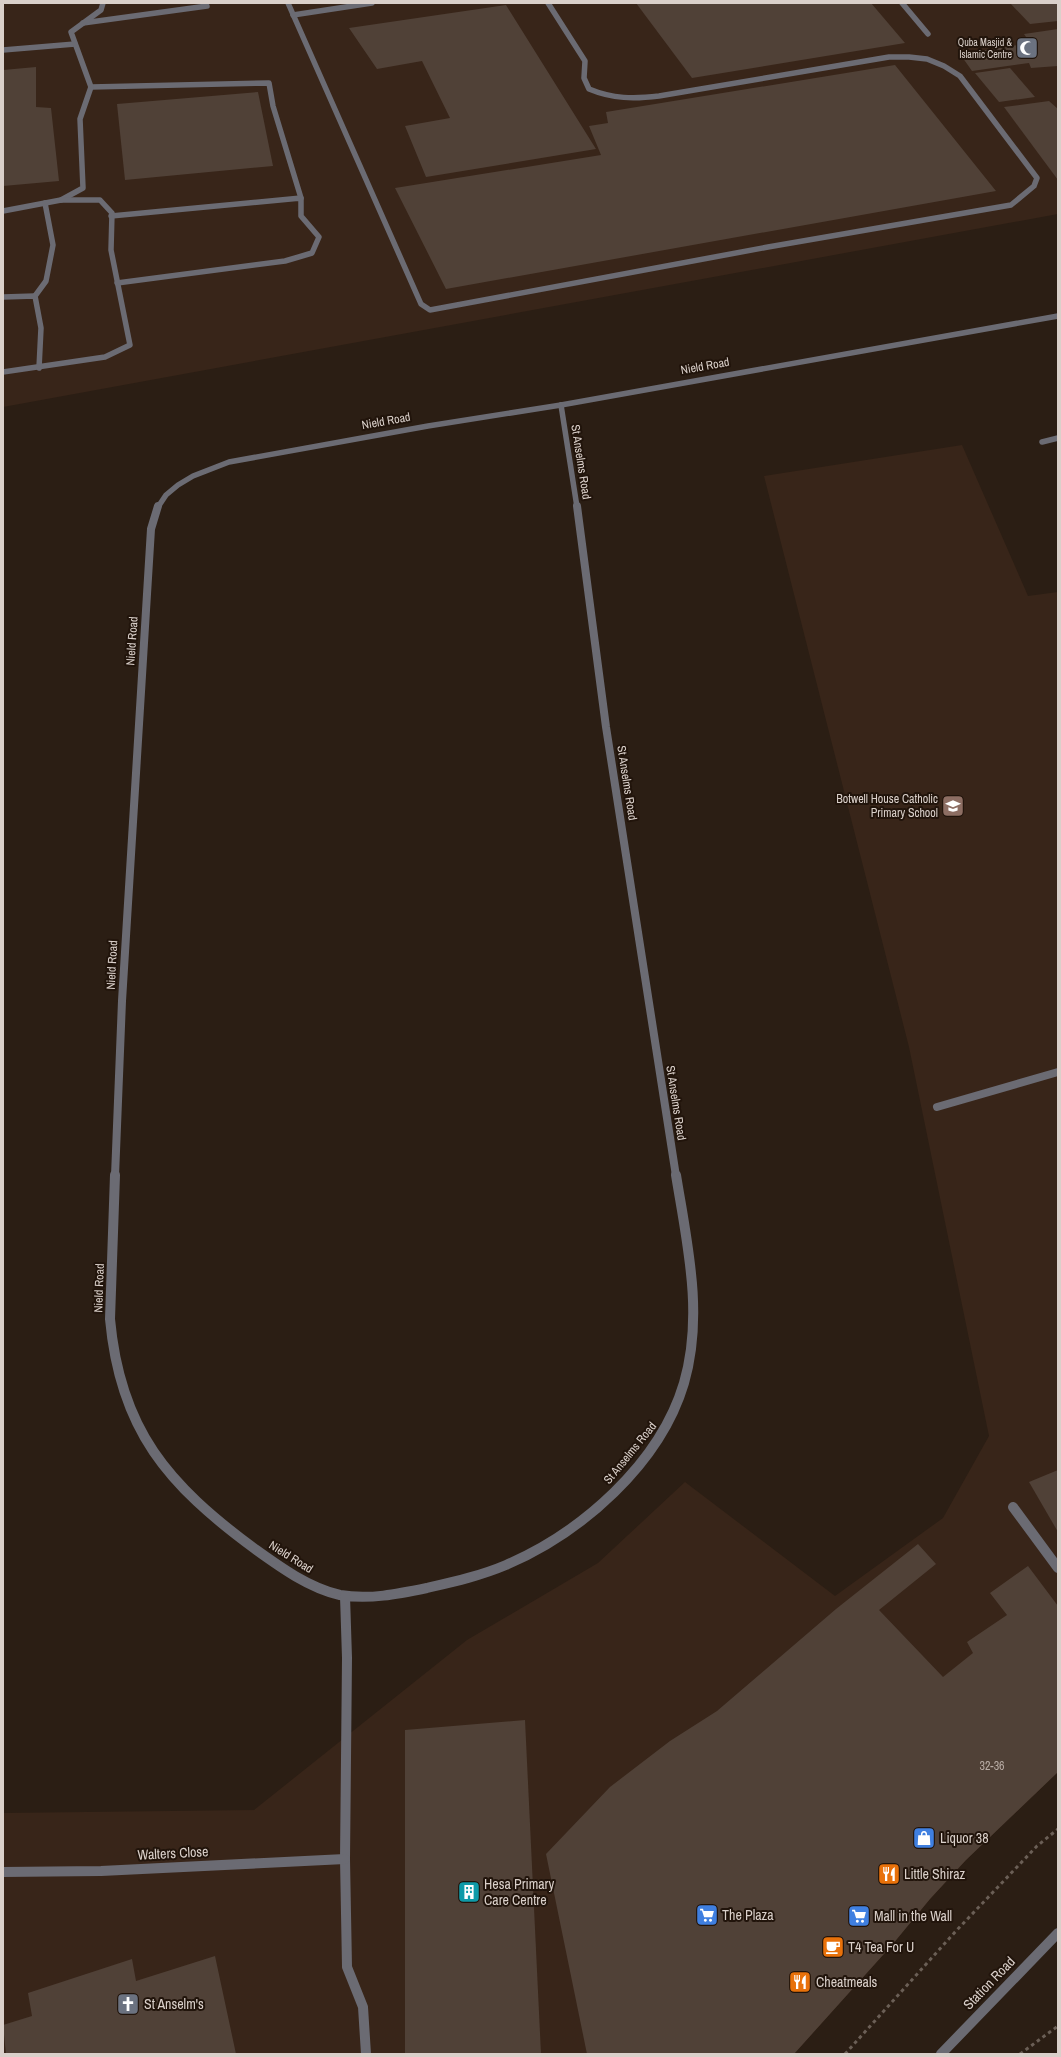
<svg xmlns="http://www.w3.org/2000/svg" width="1061" height="2057" font-family="'Archivo Narrow',sans-serif">
<rect width="100%" height="100%" fill="#2b1e14"/>
<!-- built -->
<g fill="#382519">
<path d="M3,3h1055v211l-1055,193z"/>
<path d="M962,445l66,151 30,-4v1180l-92,88 -36,39 -38,46 -98,109h-791v-241l251,-3 213,-170 131,-77 87,-81 150,114 108,-78 46,-82 -80,-389 -145,-571z"/>
</g>
<!-- building -->
<g fill="#504137">
<path d="M636,3h235l34,40 -213,35z"/>
<path d="M1010,3h48v18l-28,3z"/>
<path d="M506,5l90,144 -170,28 -21,-51 45,-8 -28,-57 -45,8 -28,-41z"/>
<path d="M1058,29v37l-27,2 -2,-5 -57,8 -12,-17 70,-11 -6,-9z"/>
<path d="M895,65l101,126 -550,98 -51,-101 206,-33 -12,-29 19,-3 -2,-11z"/>
<path d="M36,67v40l15,1 8,73 -56,5v-116z"/>
<path d="M1010,68l25,29 -36,5 -24,-29z"/>
<path d="M258,92l15,74 -148,14 -8,-76z"/>
<path d="M1049,101l9,8v71l-54,-73z"/>
<path d="M1058,1470v62l-29,-50z"/>
<path d="M918,1544l18,20 -57,46 64,67 30,-24 -6,-11 40,-27 -17,-22 38,-27 30,40v166l-92,88 -36,39 -38,46 -98,109h-207l-41,-200 64,-67 60,-46 47,-30 119,-102z"/>
<path d="M525,1720l16,334h-136v-324z"/>
<path d="M215,1956l21,98h-230l-3,-29 29,-9 -4,-23 104,-34 4,22z"/>
</g>
<g fill="none" stroke-linecap="round" stroke-linejoin="round">
<!-- path -->
<g stroke="#6b5f56" stroke-width="3" stroke-dasharray="3.5 3.5" stroke-linecap="butt">
<path d="M845,2054l111,-123 81,-85 21,-17"/>
<path d="M1020,2054l38,-28"/>
</g>
<!-- service-far1 -->
<g stroke="#6b6b73" stroke-width="5.5">
<path d="M288,3l133,301 9,6 338,-63 243,-42 23,-19 3,-8 -77,-102 -16,-10 -17,-7 -18,-2h-20l-230,39c-25,3 -46,3 -70,-7l-5,-11 1,-17 -37,-58"/>
<path d="M902,3l26,31"/>
<path d="M293,15l79,-12"/>
<path d="M83,23l124,-17"/>
<path d="M3,50l72,-6"/>
<path d="M91,87l178,-4 4,23 28,92"/>
<path d="M3,211l58,-11 22,-12 -3,-69 11,-32 -20,-55 30,-22 2,-7"/>
<path d="M111,216l190,-18v18l18,21 -7,16 -27,8 -168,22"/>
<path d="M35,296l11,-15 7,-36 -8,-42"/>
<path d="M3,297l32,-1 6,32 -2,40"/>
<path d="M3,372l102,-15 25,-12 -19,-95 1,-37 -12,-13h-39"/>
<path d="M1042,442l16,-4"/>
</g>
<!-- service -->
<path stroke="#6b6b73" stroke-width="10" d="M1013,1507l45,61"/>
<!-- minor-far2 -->
<g stroke="#6b6b73" stroke-width="5.5">
<path d="M561,405l16,102"/>
<path d="M561,405l497,-89"/>
<path d="M158,507l8,-12 12,-10 15,-9 36,-14 199,-36 133,-21"/>
</g>
<!-- minor-far1 -->
<g stroke="#6b6b73" stroke-width="8">
<path d="M577,506l29,221 70,449"/>
<path d="M937,1107l121,-35"/>
<path d="M115,1176l7,-175 29,-472 7,-23"/>
</g>
<!-- minor -->
<g stroke="#6b6b73" stroke-width="10">
<path d="M115,1175l-5,144c10,111 58,166 145,230 25,18 54,39 85,46 29,5 58,-1 87,-7 26,-6 53,-12 79,-23 75,-32 154,-101 178,-182 20,-68 3,-140 -8,-208"/>
<path d="M345,1596l2,62 -2,201 2,108 16,40 3,47"/>
<path d="M3,1872l98,-1 244,-12"/>
</g>
<!-- tertiary -->
<path stroke="#6b6b73" stroke-width="10" d="M941,2054l117,-121"/>
</g>
<!-- icons -->
<defs>
<g id="mosque-square" transform="scale(1.15)"><rect x="-9" y="-9" width="18" height="18" rx="4" fill="#6b7280" stroke="#21140b"/><path d="M3.5-4.9A6 6 0 1 0 3.5 4.9A5 5 0 1 1 3.5-4.9Z" fill="#fff"/></g>
<g id="school-square" transform="scale(1.15)"><rect x="-9" y="-9" width="18" height="18" rx="4" fill="#8d6e63" stroke="#21140b"/><path d="M0-5L7-2L0 1L-7-2ZM-4 1L0 2.5L4 1V4Q0 6-4 4Z" fill="#fff"/></g>
<g id="shop-square" transform="scale(1.15)"><rect x="-9" y="-9" width="18" height="18" rx="4" fill="#3f7fe0" stroke="#21140b"/><path d="M-5-2.5h2.3a2.7 3.5 0 0 1 5.4 0H5L5.5 6h-11ZM-1.5-2.5h3a1.5 2.3 0 0 0-3 0Z" fill="#fff"/></g>
<g id="restaurant-square" transform="scale(1.15)"><rect x="-9" y="-9" width="18" height="18" rx="4" fill="#e8710a" stroke="#21140b"/><path d="M-5-6h1v4h1v-4h1v4h1v-4h1v5L-1.5 .5V6h-2V.5L-5-1ZM5-6V6H3V1.5H1.5Q1.5-4 5-6Z" fill="#fff"/></g>
<g id="building-square" transform="scale(1.15)"><rect x="-9" y="-9" width="18" height="18" rx="4" fill="#0f9aa8" stroke="#21140b"/><path d="M-4-6H4V6H1V3H-1V6H-4ZM-2.5-4.3h1.7v1.8h-1.7ZM.8-4.3h1.7v1.8H.8ZM-2.5-1h1.7V.8h-1.7ZM.8-1h1.7V.8H.8Z" fill="#fff"/></g>
<g id="supermarket-square" transform="scale(1.15)"><rect x="-9" y="-9" width="18" height="18" rx="4" fill="#3f7fe0" stroke="#21140b"/><path d="M-6-5.5h2.5l.6 2H6L4.5 2H-2.5L-4.4-4H-6ZM-1.5 3.2a1.3 1.3 0 1 0 .1 0ZM3 3.2a1.3 1.3 0 1 0 .1 0Z" fill="#fff"/></g>
<g id="cafe-square" transform="scale(1.15)"><rect x="-9" y="-9" width="18" height="18" rx="4" fill="#e8710a" stroke="#21140b"/><path d="M-5.5-4.5H6V0H3Q3 3.5 0 3.5H-2.5Q-5.5 3.5-5.5 0ZM3-3.2v2h1.7v-2ZM-6 4.5H4V6H-6Z" fill="#fff"/></g>
<g id="church-square" transform="scale(1.15)"><rect x="-9" y="-9" width="18" height="18" rx="4" fill="#6b7280" stroke="#21140b"/><path d="M-1.2-6h2.4v3.5h3.3v2.4h-3.3V6h-2.4V-.1h-3.3v-2.4h3.3Z" fill="#fff"/></g>
</defs>
<g fill-rule="evenodd">
<use href="#mosque-square" x="1027" y="48"/>
<use href="#school-square" x="953" y="806"/>
<use href="#shop-square" x="924" y="1838"/>
<use href="#restaurant-square" x="889" y="1874"/>
<use href="#building-square" x="469" y="1892"/>
<use href="#supermarket-square" x="707" y="1915"/>
<use href="#supermarket-square" x="859" y="1916"/>
<use href="#cafe-square" x="833" y="1947"/>
<use href="#restaurant-square" x="800" y="1982"/>
<use href="#church-square" x="128" y="2004"/>
</g>
<g text-anchor="middle" stroke-width="4" stroke-linejoin="round" paint-order="stroke">
<!-- far-poi labels -->
<g font-size="10" fill="#dad0ca" stroke="#21140b" text-anchor="end">
<text x="1012" y="46">Quba Masjid &amp;<tspan x="1012" dy="12">Islamic Centre</tspan></text>
</g>
<!-- street labels -->
<g font-size="12" fill="#dad0ca" stroke="#21140b">
<text transform="translate(705 366) rotate(-10)" y="4">Nield Road</text>
<text transform="translate(386 421) rotate(-10)" y="4">Nield Road</text>
<text transform="translate(581 462) rotate(81)" y="4">St Anselms Road</text>
<text transform="translate(132 641) rotate(-86)" y="4">Nield Road</text>
<text transform="translate(627 783) rotate(81)" y="4">St Anselms Road</text>
<text transform="translate(112 965) rotate(-87)" y="4">Nield Road</text>
<text transform="translate(676 1103) rotate(81)" y="4">St Anselms Road</text>
<text transform="translate(99 1288) rotate(-88)" y="4">Nield Road</text>
<text transform="translate(630 1453) rotate(-51)" y="4">St Anselms Road</text>
<text transform="translate(291 1557) rotate(32)" y="4">Nield Road</text>
</g>
<!-- poi labels -->
<g font-size="12" fill="#dad0ca" stroke="#21140b" text-anchor="end">
<text x="938" y="803">Botwell House Catholic<tspan x="938" dy="14">Primary School</tspan></text>
</g>
<!-- near-number labels -->
<g font-size="12" fill="#b8aca5">
<text x="992" y="1770">32-36</text>
</g>
<!-- near-poi labels -->
<g font-size="14" fill="#dad0ca" stroke="#21140b" text-anchor="start">
<text x="940" y="1843">Liquor 38</text>
<text x="904" y="1879">Little Shiraz</text>
<text x="484" y="1889">Hesa Primary<tspan x="484" dy="16">Care Centre</tspan></text>
<text x="722" y="1920">The Plaza</text>
<text x="874" y="1921">Mall in the Wall</text>
<text x="848" y="1952">T4 Tea For U</text>
<text x="816" y="1987">Cheatmeals</text>
<text x="144" y="2009">St Anselm's</text>
</g>
<!-- near-street labels -->
<g font-size="14" fill="#dad0ca" stroke="#21140b">
<text transform="translate(173 1853) rotate(-3)" y="5">Walters Close</text>
<text transform="translate(989 1983) rotate(-46)" y="5">Station Road</text>
</g>
</g>
<!-- border -->
<rect width="1061" height="2057" fill="none" stroke="#dad0ca" stroke-width="8"/>
</svg>
